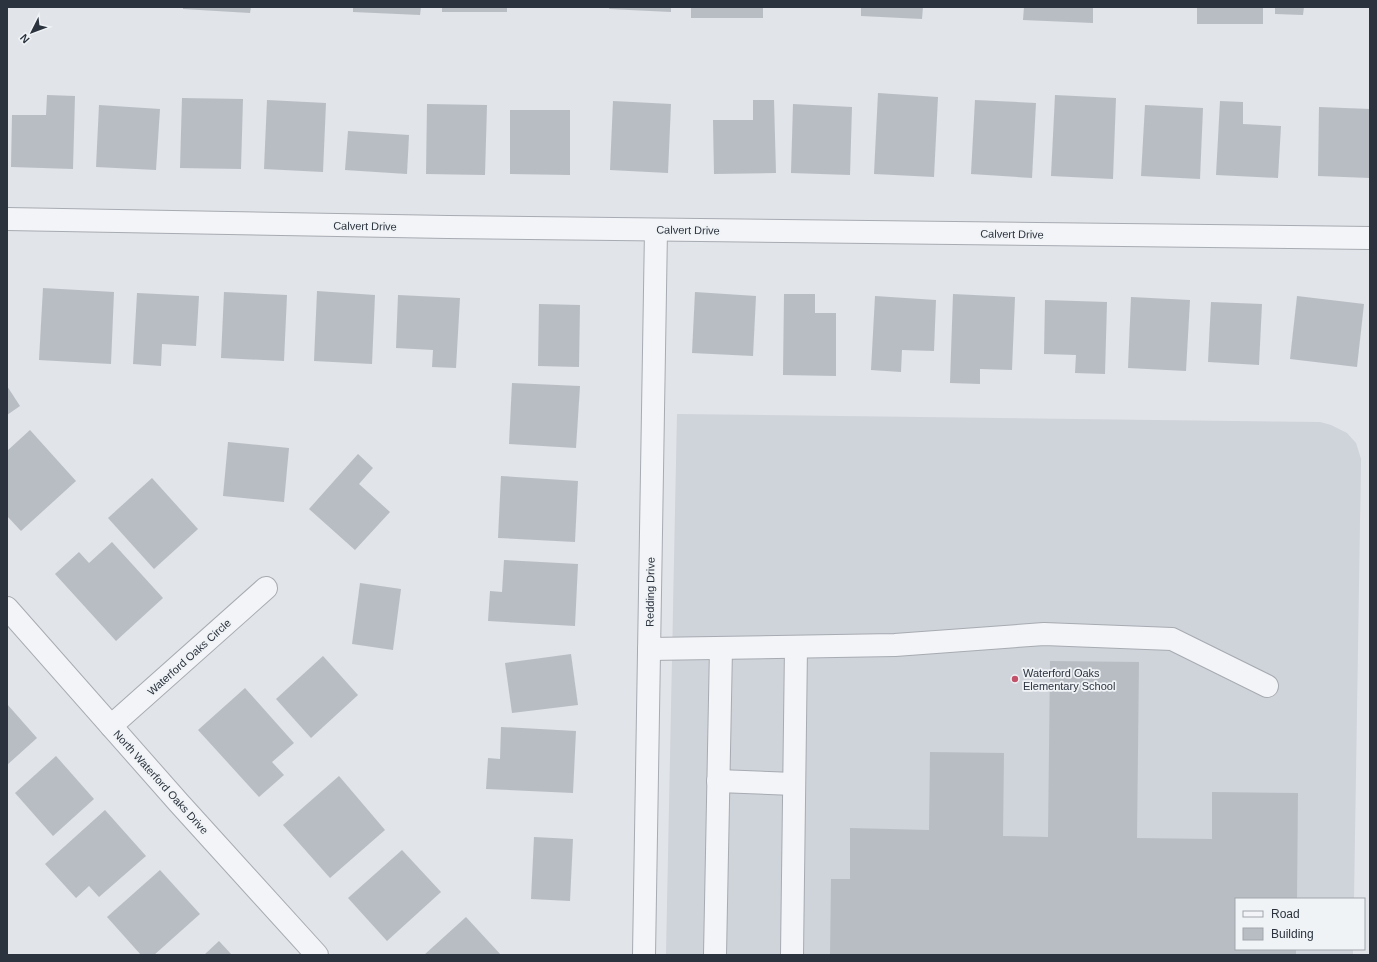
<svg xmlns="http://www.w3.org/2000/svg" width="1377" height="962" font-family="Helvetica,sans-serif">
<rect width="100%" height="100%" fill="#e1e4e8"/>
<!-- built -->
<path fill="#cfd3da" d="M677,414l643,8 11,3 16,8 9,10 5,16 -7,440h-118v50h117v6h-687z"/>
<!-- building -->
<g fill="#b8bdc4">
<path d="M183,7h68l-1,6 -67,-4z"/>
<path d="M353,7h68l-1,8 -67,-3z"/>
<rect x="442" y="7" width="65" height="5"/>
<path d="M610,7h61v5l-62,-3z"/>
<rect x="691" y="7" width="72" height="11"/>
<path d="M861,7h62l-1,12 -61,-3z"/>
<path d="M1024,7h69v16l-70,-3z"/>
<rect x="1197" y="7" width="66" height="17"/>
<path d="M1275,7h29l-1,8 -28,-1z"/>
<path d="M878,93l60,4 -4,80 -60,-3z"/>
<path d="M47,95l28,1 -2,73 -62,-2 1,-52h34z"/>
<path d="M1055,95l61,3 -3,81 -62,-3z"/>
<path d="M182,98l61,1 -2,70 -61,-1z"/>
<path d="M267,100l59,3 -3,69 -59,-3z"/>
<path d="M753,100h21l2,73 -62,1 -1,-54h40z"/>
<path d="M975,100l61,3 -4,75 -61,-4z"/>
<path d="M613,101l58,3 -3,69 -58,-3z"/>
<path d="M1220,101l23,1v22l38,2 -3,52 -62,-3z"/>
<path d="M427,104l60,1 -2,70 -59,-1z"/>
<path d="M793,104l59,3 -2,68 -59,-2z"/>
<path d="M99,105l61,4 -4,61 -60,-3z"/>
<path d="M1145,105l58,3 -3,71 -59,-3z"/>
<path d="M1319,107l51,2v69l-52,-2z"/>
<path d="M510,110h60v65l-60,-1z"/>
<path d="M348,131l61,4 -2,39 -62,-4z"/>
<path d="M43,288l71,4 -3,72 -72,-4z"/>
<path d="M317,291l58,4 -3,69 -58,-3z"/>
<path d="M224,292l63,3 -3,66 -63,-3z"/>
<path d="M695,292l61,4 -3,60 -61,-3z"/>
<path d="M137,293l62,3 -3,50 -34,-2 -1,22 -28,-2z"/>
<path d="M784,294h31v19h21v63l-53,-1z"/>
<path d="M953,294l62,3 -3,73 -32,-1v15l-30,-1z"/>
<path d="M398,295l62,3 -4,70 -24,-1 1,-17 -37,-2z"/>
<path d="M875,296l61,4 -2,51 -32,-1 -1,22 -30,-2z"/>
<path d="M1297,296l67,8 -7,63 -67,-8z"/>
<path d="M1131,297l59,3 -4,71 -58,-3z"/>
<path d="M1045,300l62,2 -2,72 -30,-1 1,-18 -32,-1z"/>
<path d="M1211,302l51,2 -3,61 -51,-3z"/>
<path d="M539,304l41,1 -1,62 -41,-1z"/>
<path d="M512,383l68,3 -4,62 -67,-4z"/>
<path d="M7,386l13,20 -13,9z"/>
<path d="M30,430l46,51 -55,50 -14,-15v-65z"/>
<path d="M228,442l61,6 -5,54 -61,-6z"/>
<path d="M358,454l15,14 -14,16 31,28 -35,38 -46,-41z"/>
<path d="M501,476l77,5 -3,61 -77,-4z"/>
<path d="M152,478l46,51 -44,40 -46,-51z"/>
<path d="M112,542l51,56 -47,43 -61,-67 24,-22 10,11z"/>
<path d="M504,560l74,4 -3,62 -87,-5 2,-30 12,1z"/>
<path d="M360,583l41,6 -8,61 -41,-6z"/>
<path d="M571,654l7,51 -66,8 -7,-50z"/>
<path d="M323,656l35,39 -47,43 -35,-39z"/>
<path d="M1050,661l89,1 -2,176 75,1v-47l86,1 -1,106h-61v50h60v6h-466l1,-76h19v-51l79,2 1,-78 74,1 -1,83 45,1z"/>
<path d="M245,688l49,55 -22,19 12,13 -25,22 -61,-67z"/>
<path d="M7,704l30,34 -30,27z"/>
<path d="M501,727l75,4 -3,62 -87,-4 2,-31 12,1z"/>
<path d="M56,756l38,43 -41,37 -38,-43z"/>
<path d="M339,776l46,54 -55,48 -47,-53z"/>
<path d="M105,810l41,46 -47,41 -10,-11 -13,12 -31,-34z"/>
<path d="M534,837l39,2 -3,62 -39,-2z"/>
<path d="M402,850l39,42 -54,49 -39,-43z"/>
<path d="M160,870l40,44 -46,41h-13l-34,-38z"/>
<path d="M466,917l35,38h-77z"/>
<path d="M219,941l13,14h-28z"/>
</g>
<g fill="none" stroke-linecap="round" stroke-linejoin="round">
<!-- minor casing -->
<g stroke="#a7abb2" stroke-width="24">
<g id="minor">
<path d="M7,219l441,8 922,11"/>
<path d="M7,608l172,195 138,152"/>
<path d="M649,649l246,-4 149,-11 128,5 95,47"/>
<path d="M111,726l155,-138"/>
<path d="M718,781l76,3"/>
<path d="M644,955l12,-725"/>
<path d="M715,955l6,-307"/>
<path d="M792,955l4,-308"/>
</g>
</g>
<!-- minor -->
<use href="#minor" stroke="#f3f4f7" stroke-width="22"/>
</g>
<!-- markers -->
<circle fill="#c15269" stroke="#f0f3f6" stroke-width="1.5" cx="1015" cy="679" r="4"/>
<g text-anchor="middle" stroke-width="3.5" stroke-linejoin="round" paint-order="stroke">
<!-- street labels -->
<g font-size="11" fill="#2b333e" stroke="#f0f3f6">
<text transform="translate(365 226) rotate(1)" y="4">Calvert Drive</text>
<text transform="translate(688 230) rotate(1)" y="4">Calvert Drive</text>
<text transform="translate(1012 234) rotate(1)" y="4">Calvert Drive</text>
<text transform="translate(650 592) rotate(-89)" y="4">Redding Drive</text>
<text transform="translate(189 657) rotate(-42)" y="4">Waterford Oaks Circle</text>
<text transform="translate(161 782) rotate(48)" y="4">North Waterford Oaks Drive</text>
</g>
<!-- poi labels -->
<g font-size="11" fill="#2b333e" stroke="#f0f3f6" text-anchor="start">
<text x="1023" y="677">Waterford Oaks<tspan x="1023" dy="13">Elementary School</tspan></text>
</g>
</g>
<!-- border -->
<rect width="1377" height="962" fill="none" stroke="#2b333e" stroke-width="16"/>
<!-- legend -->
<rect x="1235" y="898" width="130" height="52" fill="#f0f3f6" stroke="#a1a6ac"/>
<rect x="1243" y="911" width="20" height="6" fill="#f3f4f7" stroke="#a1a6ac"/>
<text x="1271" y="918" font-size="12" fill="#2b333e">Road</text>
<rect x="1243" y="928" width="20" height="12" fill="#b8bdc4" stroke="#a1a6ac"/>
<text x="1271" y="938" font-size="12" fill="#2b333e">Building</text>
<!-- north arrow -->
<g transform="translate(32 32) rotate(228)" stroke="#f0f3f6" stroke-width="3" paint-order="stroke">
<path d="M0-3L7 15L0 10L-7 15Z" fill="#2b333e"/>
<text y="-6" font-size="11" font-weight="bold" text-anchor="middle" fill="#2b333e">N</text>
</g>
</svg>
